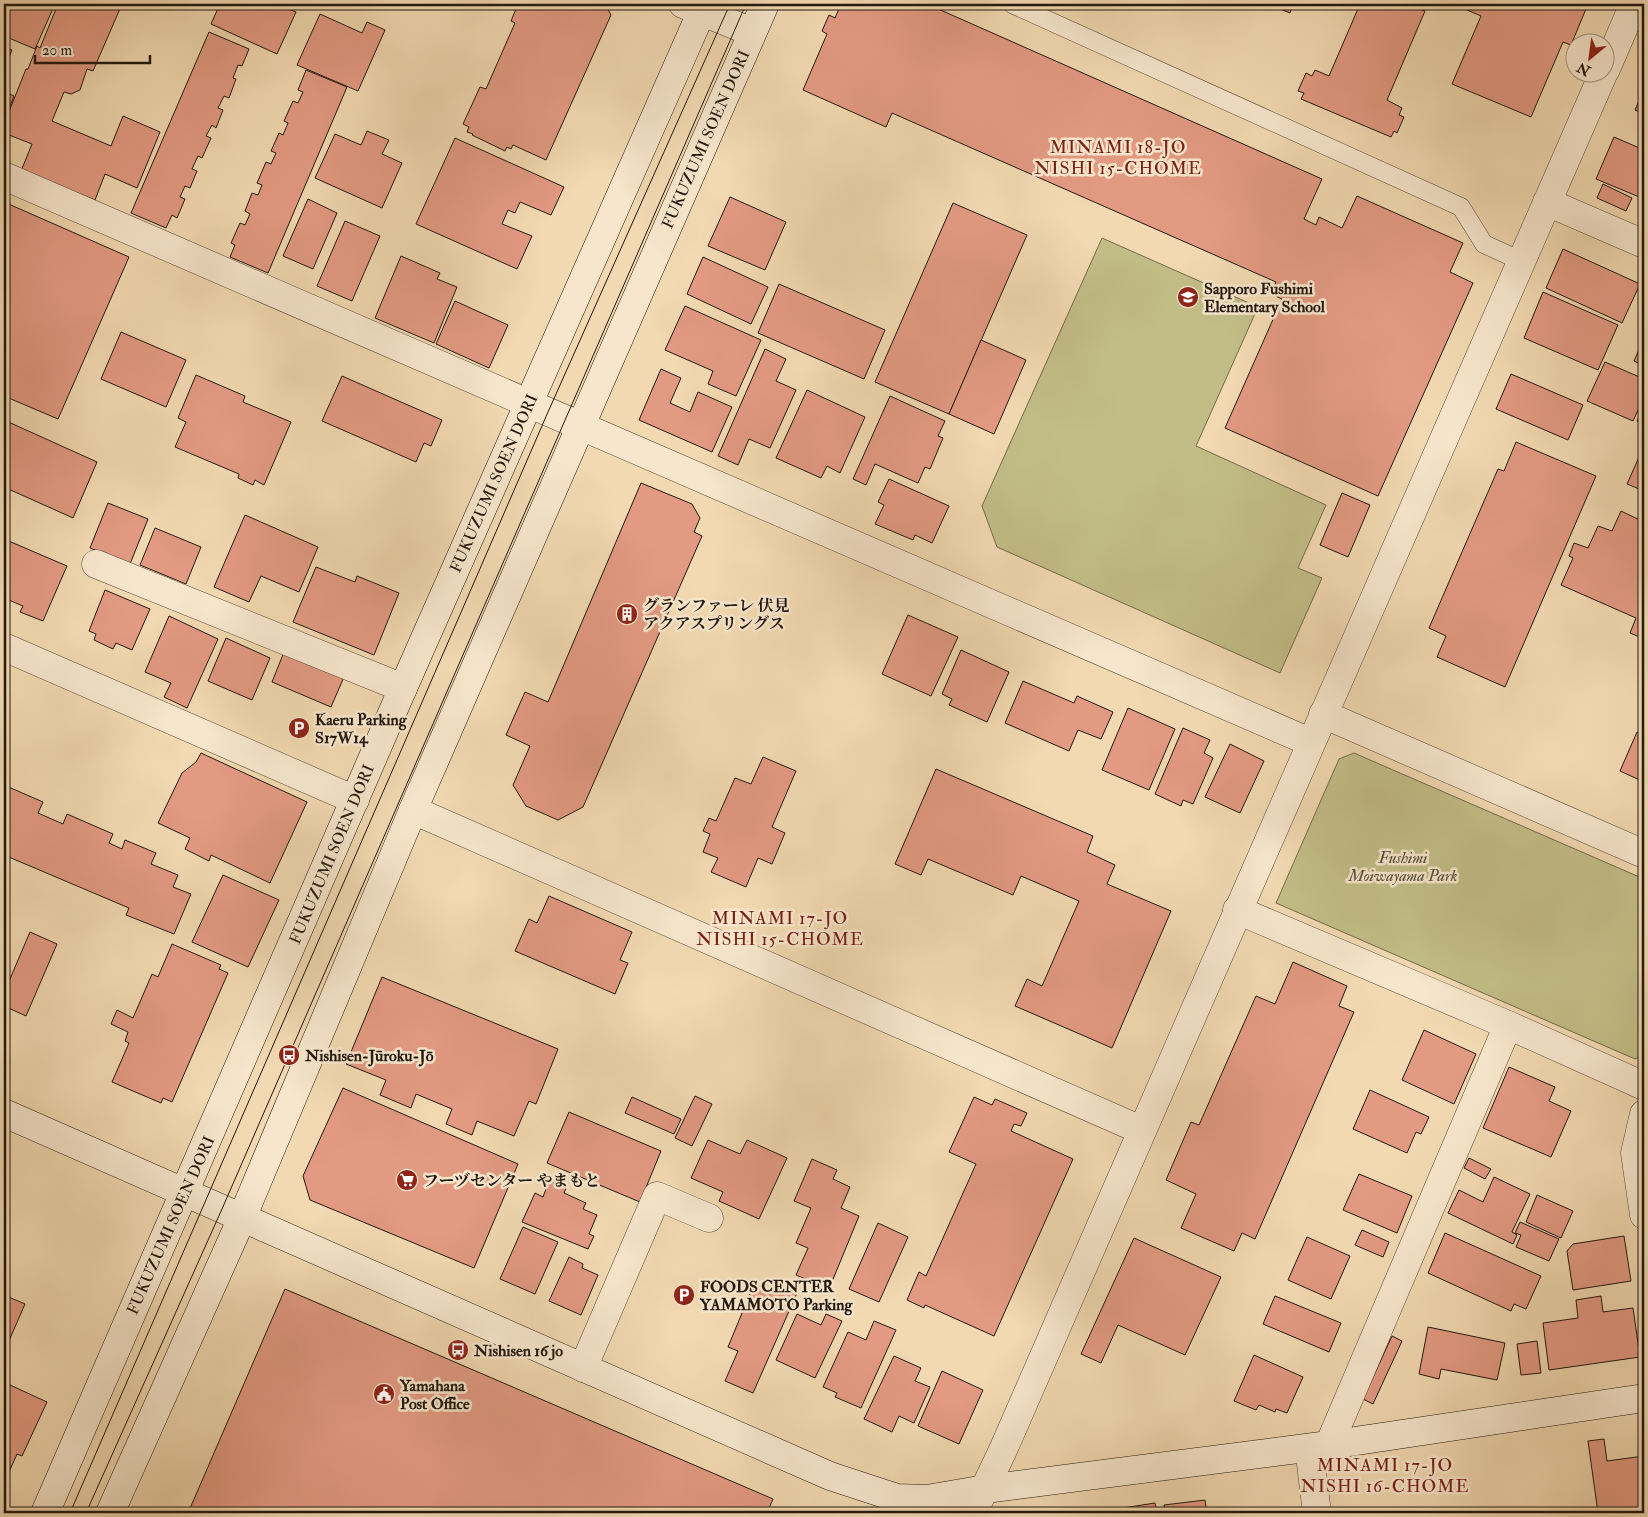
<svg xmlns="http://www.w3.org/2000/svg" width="1648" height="1517" font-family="'IM FELL Double Pica','Noto Serif JP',serif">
<rect width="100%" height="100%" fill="#f2d9b1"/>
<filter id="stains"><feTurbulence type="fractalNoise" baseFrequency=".004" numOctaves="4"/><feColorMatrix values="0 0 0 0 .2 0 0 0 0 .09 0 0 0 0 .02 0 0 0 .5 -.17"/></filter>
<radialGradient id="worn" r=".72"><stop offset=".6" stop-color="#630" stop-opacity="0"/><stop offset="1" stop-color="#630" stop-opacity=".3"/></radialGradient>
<!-- green -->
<g fill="#c2bd87" stroke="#726a4b">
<path d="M1102,238l156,69 -62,139 130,59 -28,63 24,10 -42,95 -283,-126 -15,-41z"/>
<path d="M1354,753l290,126v176l-9,4 -359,-156 63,-144z"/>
</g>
<!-- building -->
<g fill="#e29a82" stroke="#22180f">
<path d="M4,4h51l-20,45 -31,-13z"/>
<path d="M58,4h64l-29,67 -6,-2 -7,21 -9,4 -7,-2 -12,29 59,25 12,-30 37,16 -23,56 -32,-14 -10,26 -74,-29 11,-27 -28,-11v-9l22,-55h2l9,-23 3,2z"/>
<path d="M158,4h16l-3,6z"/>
<path d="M220,4h57l19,8 -19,42 -66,-30z"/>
<path d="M518,4h87l6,11 -65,145 -33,-15 -2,4 -4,-2 -2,4 -33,-16 1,-1 -6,-2 2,-5 -6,-3 17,-37 6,2 29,-66 -4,-2z"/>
<path d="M841,4h86l395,175 -18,40 12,6 3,-8 23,11 15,-32 106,47 -13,29 23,11 -95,213 -153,-68 57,-129 -11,-5 5,-12 -384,-169 -6,14 -83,-37 24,-56 -5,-3 7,-16 6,3z"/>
<path d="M1268,4h25l-3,9z"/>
<path d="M1360,4h57l-2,3 10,4 -38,89 15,8 -3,7 5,2 -7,16 -3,-2 -3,6 -90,-38 3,-6 -6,-2 8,-18 6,3 3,-6 14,6z"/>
<path d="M1453,4h135l-17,41 -8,-3 -32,75 -79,-33 29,-68z"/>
<path d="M320,14l42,19 5,-11 18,8 -27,61 -61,-26z"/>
<path d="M209,32l40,17 -7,17 -4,-1 -5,13 3,1 -7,19 -5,-2 -6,12 5,2 -7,18 -4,-3 -6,11 5,2 -9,20 -4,-2 -6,13 5,2 -7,17 -5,-2 -5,11 5,2 -8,19 -5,-3 -6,13 -35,-15z"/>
<path d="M4,46l8,4 -4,10 -4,-1z"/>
<path d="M306,70l41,17 -79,186 -38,-16 5,-12 -4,-2 9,-20 5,2 5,-11 -5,-3 7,-18 6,2 4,-10 -5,-2 9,-21 5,2 5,-11 -5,-2 8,-18 4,2 5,-12 -4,-2 9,-20 5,2 5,-11 -5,-2z"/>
<path d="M1644,79v35l-9,-4 7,-16 -4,-1z"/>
<path d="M4,91l10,5 -10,25z"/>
<path d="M367,131l22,9 -7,14 20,9 -20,45 -67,-30 20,-44 26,11z"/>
<path d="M1614,137l30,13v49l-48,-20z"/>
<path d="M455,138l109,49 -13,28 -31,-13 -5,11 -7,-3 -6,14 30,12 -15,33 -101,-45z"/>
<path d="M1603,184l29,14 -6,13 -29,-13z"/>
<path d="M730,197l56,25 -21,48 -57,-24z"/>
<path d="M308,199l29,14 -24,56 -30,-13z"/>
<path d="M4,202l125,55 -71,162 -54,-23z"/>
<path d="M953,203l74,32 -78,179 -74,-32z"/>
<path d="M345,221l35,15 -28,65 -35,-15z"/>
<path d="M1563,249l77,35 -18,39 -76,-35z"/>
<path d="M401,256l39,17 -3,6 20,8 -23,56 -59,-25z"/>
<path d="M703,257l65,30 -17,37 -64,-30z"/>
<path d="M779,284l106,46 -21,49 -106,-46z"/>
<path d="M1543,292l75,33 -20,45 -74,-32z"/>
<path d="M455,301l53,24 -19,43 -53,-24z"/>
<path d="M685,306l76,34 -25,56 -28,-12 5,-13 -48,-21z"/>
<path d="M121,332l65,28 -20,47 -65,-28z"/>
<path d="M1644,338v28l-10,-5z"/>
<path d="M981,340l45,20 -32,74 -45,-20z"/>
<path d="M765,349l21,10 -10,22 20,9 -26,58 -21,-9 -11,26 -20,-9z"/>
<path d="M1605,362l39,17v18l-11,24 -46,-20z"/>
<path d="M661,369l20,9 -11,25 20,9 8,-20 34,15 -20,45 -73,-32z"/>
<path d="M1511,374l72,31 -15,35 -72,-31z"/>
<path d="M196,375l49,21 -2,6 48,20 -27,63 -9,-5 -2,5 -15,-7 1,-4 -64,-27 11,-25 -8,-4z"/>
<path d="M342,376l100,44 -11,26 -7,-3 -8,19 -94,-41z"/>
<path d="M807,390l58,27 -25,56 -13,-7 -6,12 -45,-20z"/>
<path d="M890,396l55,25 -7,15 5,2 -13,31 -5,-2 -7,16 -43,-19 -9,21 -13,-6z"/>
<path d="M1644,406v19l-7,-4z"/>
<path d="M4,420l93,42 -24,56 -69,-31z"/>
<path d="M1516,442l80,34 -91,211 -68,-30 9,-21 -17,-8 69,-159 6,2z"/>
<path d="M1643,448h1v43l-17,-7z"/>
<path d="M889,479l60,27 -17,37 -17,-8 -2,5 -38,-16 9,-19 -6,-3z"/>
<path d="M641,483l51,21 8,14 -6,14 8,4 -119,271 -25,13 -32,-14 -13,-21 17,-39 -24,-11 19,-43 23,10z"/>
<path d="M1342,493l28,12 -22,52 -28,-12z"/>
<path d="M108,503l40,16 -18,45 -40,-16z"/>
<path d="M1621,511l23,11v117l-14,-6 6,-15 -75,-33 12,-27 -4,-2 5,-13 14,5 10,-22 14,5z"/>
<path d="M245,515l73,32 -19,45 -38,-16 -12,26 -35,-15z"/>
<path d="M155,528l46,19 -15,37 -46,-19z"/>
<path d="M4,539l63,27 -24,55 -23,-9 3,-6 -19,-8z"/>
<path d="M316,567l39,15 2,-6 42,17 -25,62 -81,-33z"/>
<path d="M105,590l45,19 -18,41 -16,-7 -3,6 -19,-9 2,-6 -7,-3z"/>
<path d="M908,615l50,22 -27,59 -49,-22z"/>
<path d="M169,616l49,23 -31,69 -23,-11 7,-14 -26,-11z"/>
<path d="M226,638l44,20 -18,42 -44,-19z"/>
<path d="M961,650l48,22 -22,50 -38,-17 3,-6 -10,-5z"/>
<path d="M284,652l60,25 -13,30 -59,-25z"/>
<path d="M1023,681l51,22 3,-7 36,16 -12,27 -23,-9 -9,21 -64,-28z"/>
<path d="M1128,708l47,21 -26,61 -47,-20z"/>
<path d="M1183,728l27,12 -6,13 9,5 -20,46 -10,-4 -2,6 -26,-12z"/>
<path d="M1637,732l7,3v47l-24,-11z"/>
<path d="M1230,744l34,17 -24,52 -35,-16z"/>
<path d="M201,753l106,49 -37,81 -59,-28 -2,6 -24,-12 5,-11 -32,-15 24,-50 14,-11z"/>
<path d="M763,757l33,14 -24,56 13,6 -13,31 -14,-6 -12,29 -35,-15 7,-14 -15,-6 7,-18 -7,-3 6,-13 7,3 19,-43 16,6z"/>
<path d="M936,769l157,67 -6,16 28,13 -8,19 64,27 -59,137 -97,-42 12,-27 15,7 37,-85 -58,-25 -8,19 -85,-36 -7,16 -26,-11z"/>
<path d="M4,785l39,17 -5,11 25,11 4,-10 46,20 -4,9 13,6 3,-9 31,13 -5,11 27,11 -5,12 18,7 -17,40 -48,-19 3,-7 -125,-53z"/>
<path d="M223,875l56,25 -31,67 -56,-25z"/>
<path d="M549,896l83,36 -12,28 8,3 -13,31 -100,-43 14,-32 8,4z"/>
<path d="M30,932l27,12 -31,72 -22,-10v-13z"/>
<path d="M172,944l49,21 -2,4 9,4 -56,129 -9,-4 -2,5 -49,-21 17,-39 -4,-2 3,-9 -17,-8 6,-14 16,8 19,-44 6,3z"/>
<path d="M1293,962l54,24 -8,20 15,6 -99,227 -13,-6 -8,18 -53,-23 15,-34 -30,-14 25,-58 8,3 57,-129 19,8z"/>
<path d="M382,977l176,72 -22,55 -7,-3 -15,35 -37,-15 -5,14 -26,-11 6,-15 -36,-15 -5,14 -31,-13 6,-15 -40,-16z"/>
<path d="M1424,1030l52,24 -22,50 -52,-24z"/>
<path d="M1509,1067l46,20 -6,14 22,10 -20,46 -68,-29z"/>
<path d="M343,1088l175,76 -44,104 -164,-68 -7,-24z"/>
<path d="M1370,1090l59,27 -8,17 -5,-2 -9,21 -54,-24z"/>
<path d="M695,1096l17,8 -20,42 -17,-8z"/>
<path d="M632,1097l49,22 -7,15 -49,-21z"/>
<path d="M974,1097l18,8 3,-6 32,14 -6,13 -7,-2 -3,7 62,28 -79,177 -69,-31 -1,3 -17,-8 12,-28 7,4 50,-112 -27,-12z"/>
<path d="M569,1112l92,39 -21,51 -93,-39z"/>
<path d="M708,1140l32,14 7,-14 40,18 -28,61 -40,-18 4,-9 -32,-14z"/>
<path d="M1469,1158l22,11 -6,10 -21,-11z"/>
<path d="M812,1159l25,11 -4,9 17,8 -9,21 18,8 -30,73 -33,-14 12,-27 -12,-5 15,-35 -17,-7z"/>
<path d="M1359,1174l53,22 -15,37 -54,-23z"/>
<path d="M1494,1177l36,17 -18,38 5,3 -4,9 -65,-31 11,-23 24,12z"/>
<path d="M549,1181l17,7 -2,5 22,10 -3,6 14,6 -8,19 5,2 -6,13 -66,-27 13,-29 8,4z"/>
<path d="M1537,1195l36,16 -12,27 -35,-16z"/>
<path d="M1520,1222l39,17 -10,22 -33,-14 5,-12 -6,-2z"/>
<path d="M878,1223l30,14 -29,65 -30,-13z"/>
<path d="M523,1227l35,15 -23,52 -35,-15z"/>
<path d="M1362,1230l27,12 -6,15 -28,-12z"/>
<path d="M1445,1233l96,43 -15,33 -12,-5 -3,7 -83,-38z"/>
<path d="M1624,1236l7,45 -58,9 -6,-39 6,-7z"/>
<path d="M1307,1237l43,19 -19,43 -43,-19z"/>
<path d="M1134,1238l87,39 -36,78 -67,-30 -17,38 -20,-9z"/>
<path d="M569,1257l14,7 -1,4 16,7 -17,40 -32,-14z"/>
<path d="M754,1284l19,8 3,-8 21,9 -44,100 -28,-12 13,-30 -10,-4z"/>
<path d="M285,1289l488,210 -6,14h-579z"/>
<path d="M4,1295l21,9 -20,46h-1z"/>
<path d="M1275,1296l66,27 -12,29 -66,-28z"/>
<path d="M1601,1296l2,16 30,-4 7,49 -91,13 -6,-47 35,-5 -2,-18z"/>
<path d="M797,1314l24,11 5,-11 16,7 -27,57 -39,-18z"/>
<path d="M874,1321l22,9 -35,78 -26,-11 2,-4 -14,-6 25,-55 18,8z"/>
<path d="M1428,1327l77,16 -8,37 -56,-11 -2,10 -20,-5z"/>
<path d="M1392,1336l10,5 -29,63 -10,-5z"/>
<path d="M1537,1341l4,32 -20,2 -4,-31z"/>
<path d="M1254,1355l49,22 -16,36 -11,-4 -1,3 -16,-7 -3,5 -22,-9z"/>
<path d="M894,1356l27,12 -6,13 15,6 -16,36 -15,-7 -7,16 -28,-13z"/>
<path d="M942,1371l41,19 -24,54 -41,-18z"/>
<path d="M10,1385l37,17 -25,54 -5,-2 -8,18 -5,-2v-72z"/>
<path d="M1604,1439l3,22 37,-5v57h-46l-10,-72z"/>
<path d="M1205,1500l2,13h-42l-1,-8z"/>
<path d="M1155,1503l2,10h-33l-1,-5z"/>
<path d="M1294,1509v4h-29z"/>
</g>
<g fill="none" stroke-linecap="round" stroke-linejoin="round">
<!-- lane casing -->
<g stroke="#564838" stroke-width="19">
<path id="lane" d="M1012,4l449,203 23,37 37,17"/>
</g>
<!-- street casing -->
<g stroke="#564838" stroke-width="29">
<g id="street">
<path d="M683,4l69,28"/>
<path d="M1606,69l28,-65"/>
<path d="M4,176l1306,566"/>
<path d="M1547,202l97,42"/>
<path d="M96,564l307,124"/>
<path d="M4,647l351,153"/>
<path d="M1323,714l321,140"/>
<path d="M413,810l728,320"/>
<path d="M1237,910l271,115 136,61"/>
<path d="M1644,1114l-9,39 9,62"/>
<path d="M583,1368l74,-172 52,22"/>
<path d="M1329,1445l179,-420"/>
<path d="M1309,1448l8,65"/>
<path d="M973,1513l30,-63 601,-1378"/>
</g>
</g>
<!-- secondary casing -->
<g stroke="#22180f" stroke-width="29">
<g id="secondary">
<path d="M4,1113l826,363 67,22 30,1 58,-10 344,-44 315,-47"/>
<path d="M45,1513l358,-825 302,-684"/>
<path d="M110,1513l132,-295 171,-408 352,-806"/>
</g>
</g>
<!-- lane -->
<use href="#lane" stroke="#f7e6cc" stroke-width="18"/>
<!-- street -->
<use href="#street" stroke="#f7e6cc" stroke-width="28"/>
<!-- secondary -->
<use href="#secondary" stroke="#f7e6cc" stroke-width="28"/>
<!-- tram -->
<g stroke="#22180f" stroke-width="1">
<path d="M70,1513l478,-1101 182,-408"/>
<path d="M86,1513l136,-304 524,-1205"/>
</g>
</g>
<!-- icons -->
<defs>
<g id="school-disc" transform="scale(1.125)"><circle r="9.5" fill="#8f2418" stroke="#f7e6cc"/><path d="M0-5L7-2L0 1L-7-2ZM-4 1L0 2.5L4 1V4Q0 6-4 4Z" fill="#fff"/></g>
<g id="building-disc" transform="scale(1.125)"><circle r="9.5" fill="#8f2418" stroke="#f7e6cc"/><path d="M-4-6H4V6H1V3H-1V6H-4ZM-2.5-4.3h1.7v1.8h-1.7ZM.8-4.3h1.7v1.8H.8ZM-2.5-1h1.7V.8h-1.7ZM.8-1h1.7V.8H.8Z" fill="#fff"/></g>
<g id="parking-disc" transform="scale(1.125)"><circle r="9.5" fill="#8f2418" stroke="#f7e6cc"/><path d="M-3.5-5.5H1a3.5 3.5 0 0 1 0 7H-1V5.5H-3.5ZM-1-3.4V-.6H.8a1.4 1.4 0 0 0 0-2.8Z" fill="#fff"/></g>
<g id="bus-disc" transform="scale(1.125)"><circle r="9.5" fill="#8f2418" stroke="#f7e6cc"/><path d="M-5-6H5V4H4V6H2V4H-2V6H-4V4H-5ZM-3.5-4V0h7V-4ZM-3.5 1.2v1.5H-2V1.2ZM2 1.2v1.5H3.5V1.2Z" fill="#fff"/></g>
<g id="supermarket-disc" transform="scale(1.125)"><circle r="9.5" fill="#8f2418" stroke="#f7e6cc"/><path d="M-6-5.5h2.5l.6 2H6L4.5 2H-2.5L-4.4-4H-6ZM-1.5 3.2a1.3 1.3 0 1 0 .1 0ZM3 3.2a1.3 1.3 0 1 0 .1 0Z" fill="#fff"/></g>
<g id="civic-disc" transform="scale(1.125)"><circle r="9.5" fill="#8f2418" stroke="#f7e6cc"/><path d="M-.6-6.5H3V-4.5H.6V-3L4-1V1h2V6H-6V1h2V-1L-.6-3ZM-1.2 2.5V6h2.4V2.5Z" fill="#fff"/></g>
</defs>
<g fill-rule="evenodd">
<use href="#school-disc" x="1188" y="297"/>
<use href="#building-disc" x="627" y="614"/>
<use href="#parking-disc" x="299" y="728"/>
<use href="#bus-disc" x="289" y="1055"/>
<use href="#supermarket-disc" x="407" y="1180"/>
<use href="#parking-disc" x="684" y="1295"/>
<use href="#bus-disc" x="458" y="1350"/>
<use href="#civic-disc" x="384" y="1394"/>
</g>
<g text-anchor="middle" stroke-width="5" stroke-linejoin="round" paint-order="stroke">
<!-- street labels -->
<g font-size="16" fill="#22180f" stroke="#f7e6cc">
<text transform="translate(705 139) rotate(-66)" y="6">FUKUZUMI SOEN DORI</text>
<text transform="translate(493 483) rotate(-66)" y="6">FUKUZUMI SOEN DORI</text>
<text transform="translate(331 854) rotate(-67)" y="6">FUKUZUMI SOEN DORI</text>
<text transform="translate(170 1225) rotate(-66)" y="6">FUKUZUMI SOEN DORI</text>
</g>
<!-- poi labels -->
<g font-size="16" font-weight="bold" fill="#22180f" stroke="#f7e6cc" text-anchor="start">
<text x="1204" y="294">Sapporo Fushimi<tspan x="1204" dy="18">Elementary School</tspan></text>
<text x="643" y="611">グランファーレ 伏見<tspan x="643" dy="18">アクアスプリングス</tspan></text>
<text x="315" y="725">Kaeru Parking<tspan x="315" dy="18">S17W14</tspan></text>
<text x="305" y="1061">Nishisen-Jūroku-Jō</text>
<text x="423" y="1186">フーヅセンター やまもと</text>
<text x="700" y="1292">FOODS CENTER<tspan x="700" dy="18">YAMAMOTO Parking</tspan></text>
<text x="474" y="1356">Nishisen 16 jo</text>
<text x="400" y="1391">Yamahana<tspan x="400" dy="18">Post Office</tspan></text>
</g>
<!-- park labels -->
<g font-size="16" font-style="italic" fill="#524a33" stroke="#f7e6cc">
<text x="1403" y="863">Fushimi<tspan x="1403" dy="18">Moiwayama Park</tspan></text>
</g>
<!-- neighbourhood labels -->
<g font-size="18" letter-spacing="1" fill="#7a1f14" stroke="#f7e6cc">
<text x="1118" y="153">MINAMI 18-JO<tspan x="1118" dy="21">NISHI 15-CHOME</tspan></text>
<text x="780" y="924">MINAMI 17-JO<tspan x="780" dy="21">NISHI 15-CHOME</tspan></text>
<text x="1385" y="1471">MINAMI 17-JO<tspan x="1385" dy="21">NISHI 16-CHOME</tspan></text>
</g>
</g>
<!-- margin -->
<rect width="1648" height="1517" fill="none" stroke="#f2d9b1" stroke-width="20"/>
<rect x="5" y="5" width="1638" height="1507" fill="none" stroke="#22180f" stroke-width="2.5"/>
<rect x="10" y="10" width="1628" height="1497" fill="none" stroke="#22180f"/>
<!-- north arrow -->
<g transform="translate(1590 58) rotate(209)"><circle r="24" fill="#f7e6cc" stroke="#a29480"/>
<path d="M0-4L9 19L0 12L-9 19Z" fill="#8f2418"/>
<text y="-8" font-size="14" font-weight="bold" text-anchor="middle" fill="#22180f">N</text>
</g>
<!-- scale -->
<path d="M35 55v8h115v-8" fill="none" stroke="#22180f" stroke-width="2.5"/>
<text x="42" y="55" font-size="15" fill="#22180f" stroke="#f7e6cc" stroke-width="4" paint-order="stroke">20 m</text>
<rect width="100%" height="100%" filter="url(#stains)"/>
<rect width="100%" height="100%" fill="url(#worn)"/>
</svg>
